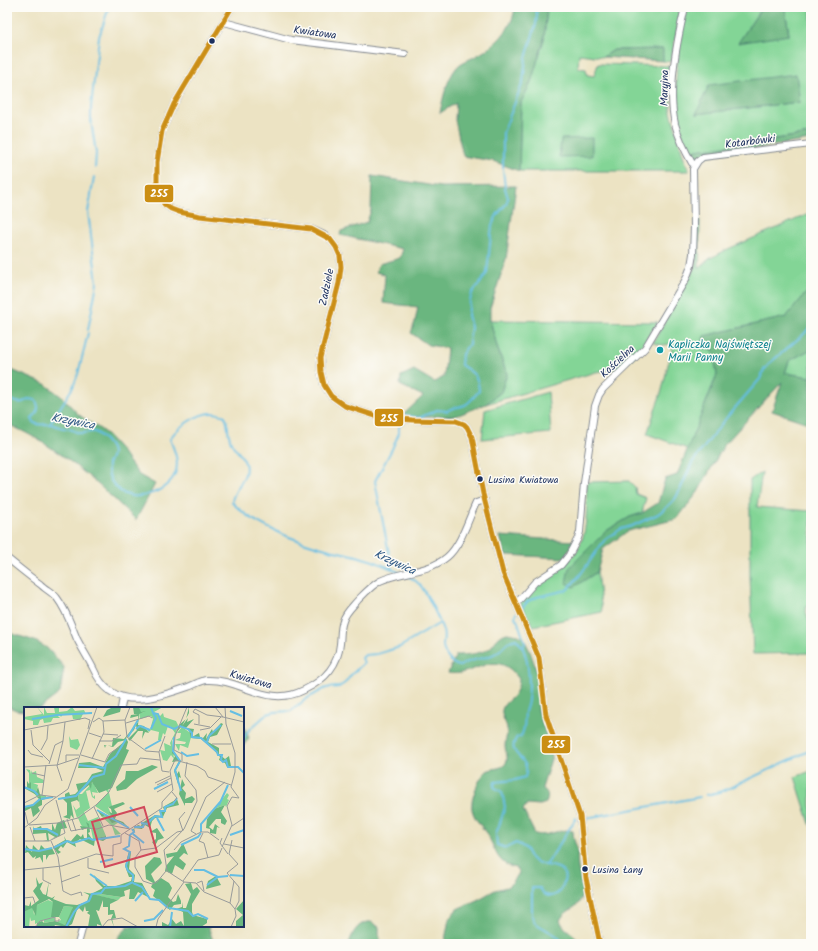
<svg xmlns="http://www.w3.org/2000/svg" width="818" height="951" font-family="Kalam,sans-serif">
<rect width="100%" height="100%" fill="#fdfcf7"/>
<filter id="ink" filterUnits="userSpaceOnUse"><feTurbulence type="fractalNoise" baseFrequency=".025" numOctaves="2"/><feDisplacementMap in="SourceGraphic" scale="8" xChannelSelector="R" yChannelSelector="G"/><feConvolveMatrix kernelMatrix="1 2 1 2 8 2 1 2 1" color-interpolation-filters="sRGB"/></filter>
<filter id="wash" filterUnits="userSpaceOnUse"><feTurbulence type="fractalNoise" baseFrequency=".012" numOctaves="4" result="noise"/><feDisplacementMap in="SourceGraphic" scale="16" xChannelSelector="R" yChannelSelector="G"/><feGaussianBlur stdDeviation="0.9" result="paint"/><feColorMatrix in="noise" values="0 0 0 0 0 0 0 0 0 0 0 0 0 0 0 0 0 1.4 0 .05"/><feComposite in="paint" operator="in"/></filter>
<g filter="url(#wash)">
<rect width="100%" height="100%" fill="#ece3c3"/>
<!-- green -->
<g fill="#83d596" stroke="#4f827a" fill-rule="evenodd">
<path d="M547,7h134l-10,55 -8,-1 -1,-12 -48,1 -11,7 -24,-3 -1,14 8,1 1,6 7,1 4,-12 72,2 1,46 12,43 6,16h-170l2,-69 10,-20 13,-43z"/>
<path d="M687,7h75l-23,35 50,-8 -4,-27h26v127l-122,17c-3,-7 -6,-13 -8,-20 -11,-34 -2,-90 6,-124zM796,74l3,28 -103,12z"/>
<path d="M811,213v78l-5,2 -19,24 -83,19 -2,12 11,1 4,25 -29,75 -41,-15 15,-44 11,-46 -11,1 -9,-2 43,-78v-45h4l-1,48 10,-9 19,-10z"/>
<path d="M490,320l168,2 -23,34 -19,13 -20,3 -110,32 15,-12 6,-18 -9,-24z"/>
<path d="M811,349v28l-26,-4 4,-12z"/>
<path d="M548,392l3,41 -69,6 3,-29z"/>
<path d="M762,472l-5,35 54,4v95l-6,1 6,24v22l-58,1 -3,-78v-96z"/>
<path d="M629,481l6,6 1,7 10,4 -4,15 -12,4 -24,14 -33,56 24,-15 5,40 -69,14 -13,-22c6,-7 12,-14 19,-21 17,-15 36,-20 44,-46 5,-17 3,-37 4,-55z"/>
<path d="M811,771v56l-16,-50z"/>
</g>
<!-- forest -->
<g fill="#6ab67f" stroke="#42726e">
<path d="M515,7h32l-3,32 -13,43 -10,20 -2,69 -26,-10 -30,-5 -8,-36 1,-17 -16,10c3,-16 7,-34 17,-46 4,-5 14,-8 19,-11 19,-10 37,-27 39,-49z"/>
<path d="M762,7h23l4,28 -51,8z"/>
<path d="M663,49v12l-60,-4 11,-7z"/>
<path d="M796,74l4,28 -104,12 13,-29z"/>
<path d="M811,134v6l-119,18 -3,-7z"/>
<path d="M592,138v18l-33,1 2,-18z"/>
<path d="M372,176l69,11 75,-1 -10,73 -16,49v12l8,30 9,24 -6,18 -15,12 -30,12 -32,1 -22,-1 21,-20 -23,-11 1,-9 13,-6 20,12 10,-5 3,-29 -19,-3 -17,-12 4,-11 3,-15 -35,-4 2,-28 -9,-3 3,-8 21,-6 3,-9 -63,-14 1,-4 26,-9 4,-12z"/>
<path d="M811,291v58l-22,12 -4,12 26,4v47l-39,-13 10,-29 -58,63 -26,47 -21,27 -49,12 -25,18 -6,23 -23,15 -8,-4 3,-15 37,-37 24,-14 12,-4 16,-10 7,-24 12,-4 40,-100 -4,-26 -11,-1 2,-12 82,-19 20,-24z"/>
<path d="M7,368l38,16 17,13 17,18 24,16 15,16 21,28 16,9 -19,36c-37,-36 -80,-76 -129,-96z"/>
<path d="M500,536l74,5 -9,17 -60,-3z"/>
<path d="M7,632l28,9 12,7 17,19 -4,26 -20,15h-15v3l-9,-1 -9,-4z"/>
<path d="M507,633l12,2 5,4 6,12 6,18 3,26 -1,15 7,22 6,11 1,6v7l-10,32c6,4 7,8 4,15l-6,2 -13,-1 -4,6 12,24c14,4 24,-7 38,-3 0,7 2,12 4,18 1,6 0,13 1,19 2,11 7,22 2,33 -5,9 -14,8 -20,19 4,12 15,11 19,24h-131l-3,-4 4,-21 8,-10 22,-10 16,-9 12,-3 5,-4 7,-10 -3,-5c-21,-4 -20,-21 -30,-35 -5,-8 -12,-14 -14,-24 -1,-7 2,-16 5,-23 2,-5 6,-12 10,-15 7,-4 18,-1 20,-11 1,-5 -2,-9 -2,-14 0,-6 3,-12 2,-18 -1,-6 -6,-11 -5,-18 3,-12 16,-10 17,-31 -24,-34 -44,-1 -71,-6l8,-18c10,0 27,-1 35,-8 5,-6 8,-12 16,-14z"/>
<path d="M243,725l6,13 -6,8z"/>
<path d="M367,922h4l8,5v10l3,7h-33c3,-10 7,-19 18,-22z"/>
<path d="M128,926h80l6,18h-94l-2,-6z"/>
</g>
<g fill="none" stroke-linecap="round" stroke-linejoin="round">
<!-- stream -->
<g stroke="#65bee3" stroke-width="2">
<path d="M95,168l1,-15 -5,-32v-14l8,-70 10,-30"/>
<path d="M88,330l9,-47 -9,-71 6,-35"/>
<path d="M7,398c7,4 14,7 21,1l7,1c6,7 2,13 -3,19l2,4c6,3 9,1 15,1 5,0 9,3 14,4 3,1 6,0 9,2 3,1 5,3 8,3 5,1 10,-2 15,-1 6,3 17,14 17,21 0,4 -3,8 -4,11 -1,10 3,19 10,25 15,16 52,3 58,-18 3,-11 -2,-21 -6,-32 6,-11 29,-27 43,-26 4,0 9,2 12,3 4,9 2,19 7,28 6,10 17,16 13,30 -3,10 -12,17 -13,28 21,24 67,40 98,48 11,3 22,4 33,8 13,3 25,9 37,15"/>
<path d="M405,415l14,3 18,-8 10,1c7,-5 11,-3 18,-6 6,-3 10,-10 14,-14 -1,-17 -6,-18 -18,-26l1,-11 7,-10 2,-17 -3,-12 2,-14 2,-8 9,-11 6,-9 5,-48 5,-10 9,-11 2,-6 -3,-10 -2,-19v-36l20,-51 3,-24 10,-34 1,-9 -2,-8"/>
<path d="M50,424l23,-37 5,-13 10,-41"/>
<path d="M392,569l-17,-88 17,-32 7,-16v-7l5,-3"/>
<path d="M406,575c5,3 9,5 13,9 6,5 22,39 24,47 2,5 0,10 0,15 1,9 9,19 17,20 10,-8 25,-6 36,-13 9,-5 7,-11 20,-14 14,12 14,44 12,61 0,4 -2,8 -3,12 -1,9 1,16 -4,24l-4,1c-11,16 7,19 9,30 1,3 0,7 -1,10l-10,3 -20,2 -1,5 8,5 3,15 -5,16 -4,10 1,12 9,3 10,-5c15,6 8,9 17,17 8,9 36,1 31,22 -3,14 -17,20 -24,6h-8v28l3,7 22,13 7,8"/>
<path d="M522,608l6,-7 9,-4 30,-7 13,-15 24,-34 5,-4 12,-8 11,-3 26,-12 10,-8 7,-7 5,-9 12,-27 35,-46 33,-38 4,-9 7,-8 33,-28 7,-8"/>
<path d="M516,613l-1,4 3,5 7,21 -2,4"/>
<path d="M243,739l6,-9 18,-16 8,-2 16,-1 15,-12 20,-11 13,-1 6,-4 6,-8 13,-12 -2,-5 3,-3 12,-1 23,-7 40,-24"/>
<path d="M706,795l17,-4 88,-41"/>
<path d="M586,818l114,-21"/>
<path d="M547,864l29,-46"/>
</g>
</g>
</g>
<g filter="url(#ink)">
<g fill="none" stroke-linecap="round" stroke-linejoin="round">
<!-- minor casing -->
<g stroke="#848990" stroke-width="8">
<g id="minor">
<path d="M232,7l-58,97 -12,27 -5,31v25l2,7 5,10 7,5 8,3 21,4 111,13 13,6 6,4 6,8 4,9 1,11 -2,16 -19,75 1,14 3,13 7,11 14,10 34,11 33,3 44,1 8,3 3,3 5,10 11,57 20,79 36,85 7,57 34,101 6,62 14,66"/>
<path d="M685,7c-8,34 -18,82 -10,117 4,14 10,27 17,39l3,1"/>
<path d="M224,22l67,18 114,14"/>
<path d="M7,558c11,9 22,18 33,26 5,5 13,9 17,14 10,13 14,27 20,41 5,10 11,19 16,29 4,9 9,17 17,23 22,16 55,4 78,-4 6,-2 12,-6 18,-7 35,-2 61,29 98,10 19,-9 34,-24 36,-46 1,-8 0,-15 3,-23 2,-8 9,-14 15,-21 6,-6 13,-14 22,-19 21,-10 48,-8 67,-24 14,-12 21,-37 29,-54l9,-3"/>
<path d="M516,604l19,-22 26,-17 8,-10 9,-17 2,-6 4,-49 11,-77 4,-11 4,-6 42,-41 41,-69 5,-13 2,-12 1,-28 -1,-57 5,-8 5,-4 108,-13"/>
<path d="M121,708l2,-10"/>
<path d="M78,944l5,-18"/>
</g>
</g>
<!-- minor -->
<use href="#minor" stroke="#fff" stroke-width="6"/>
<!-- bus-1 casing -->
<g stroke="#fdfcf7" stroke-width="8">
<path id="bus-1" d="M232,7l-58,97 -12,27 -5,31v25l2,7 5,10 7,5 8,3 21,4 111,13 19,10 6,8 4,9 1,11 -2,16 -19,75 1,14 3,13 7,11 14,10 34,11 33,3 44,1 8,3 3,3 5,10 11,57 20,79 36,85 7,57 34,101 6,62 14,66"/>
</g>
<!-- bus-1 -->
<use href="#bus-1" stroke="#cb8e13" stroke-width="5"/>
</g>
</g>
<!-- markers -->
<g fill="#1b2f5e" stroke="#fdfcf7" stroke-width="1.5">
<circle cx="212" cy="41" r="3.5"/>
<circle cx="480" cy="479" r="3.5"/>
<circle cx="585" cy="869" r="3.5"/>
</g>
<circle fill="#0f9aa8" stroke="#fdfcf7" stroke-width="1.5" cx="660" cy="350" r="4"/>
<g text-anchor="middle" stroke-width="3" stroke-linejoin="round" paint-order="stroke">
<!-- bus labels -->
<g font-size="10" fill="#1b2f5e" stroke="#fdfcf7" text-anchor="start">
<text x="488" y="483">Lusina Kwiatowa</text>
<text x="592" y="873">Lusina Łany</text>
</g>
<!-- street labels -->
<g font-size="11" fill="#1b2f5e" stroke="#fdfcf7">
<text transform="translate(315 32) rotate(8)" y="4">Kwiatowa</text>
<text transform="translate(664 88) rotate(-89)" y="4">Maryjna</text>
<text transform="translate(750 141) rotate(-7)" y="4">Kotarbówki</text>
<text transform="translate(326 287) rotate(-78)" y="4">Zadziele</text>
<text transform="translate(617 361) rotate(-43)" y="4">Kościelna</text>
<text transform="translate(251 679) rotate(16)" y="4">Kwiatowa</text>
</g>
<!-- culture labels -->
<g font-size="11" fill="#0d838f" stroke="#fdfcf7" text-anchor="start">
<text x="668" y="348">Kapliczka Najświętszej<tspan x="668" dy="13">Marii Panny</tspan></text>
</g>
<!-- water labels -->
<g font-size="12" font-style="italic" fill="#315a86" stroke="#fdfcf7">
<text transform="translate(73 421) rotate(11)" y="4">Krzywica</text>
<text transform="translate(395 562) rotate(25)" y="4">Krzywica</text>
</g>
</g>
<!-- overview -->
<g transform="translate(24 707)">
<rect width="220" height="220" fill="#ece3c3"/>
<path d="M13,0l7,8v-8l3,6h8l-1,-6h5v5l8,-1 5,-4 3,4 9,-1 2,4 8,-2 -11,2 -3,6 -7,-1 -1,-5h-9l-2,3 -2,-3 -2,1 3,3h-7l-2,4 -7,1 -1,-4 -3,1 -2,5h-5v-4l-9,-2v-2l18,-3zM115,0h24l-9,5 6,4 3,-3 1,4 12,4 2,4 -3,12 -3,3 2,19 -3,-4 -4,6 -4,-1 -3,-10 5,1 -1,-8 7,3 -1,-3 5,-10 -4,-6 -3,-1 -3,9 -2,-2 -2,7h-3l1,-8 -8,-2 -2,2 -5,-5 6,3 3,-11 -2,-3 -11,3 -1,-6 5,-1h-4zM158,20l10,7 -4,14 -8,-3 -1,6 -4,-7h10l1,-2 -11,-2 5,-2 1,-5h-4zM45,29l2,4 7,-1 2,6 -3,5 -7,-3zM2,62l4,1v4l1,-4 1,3 4,-2 1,6 7,3v3h-11l5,2 -2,8 10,3v3l-9,-2 -8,-10v-14zM69,75l5,11 -6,-1 1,5 2,-2v4l-3,-2 -2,-7 -4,1 4,17 -6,4 4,9 10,-4 8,19 -13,3 -2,-10 -7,-1 -3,-3 -3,-7 5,-5 -6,5 -4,-13 3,5 4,-3 -2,-13h4zM84,81l4,18 -4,1 5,11 -18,-12 13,-13 -3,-4zM203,86l2,2 -2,4 2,1 -3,7 -1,-2 -11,4zM81,108l8,8 6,-1 -6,4 8,8 -6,1 -3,-9 -10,-9zM69,186l28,4 -3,3 -29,-6zM24,193l5,2 2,19 -11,2v-3l-9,4v-4l-4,1 -1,-4 -1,10h-4l-1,-15 9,-5 1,8 3,-10zM40,199l9,1 -1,5 -7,13 -10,-2 6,-3 -2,-3z" fill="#83d596"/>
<path d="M89,0h8l-1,5 -17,5 4,-7zM109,0h6l2,5 5,-1 -7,3 -1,11 6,1 5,7 -4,-1 -3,7 1,-8h-5l-8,10 -2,-2 9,-9 -1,-5 -2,5 -8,8 2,4 -2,7 3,1 -17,38 -13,5 -7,-11 -1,7 -2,-4 -11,9 1,8 -2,-2 -6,2 3,17 -3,-4 -1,4 -7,-2 4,-2v-12l-5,-5 -5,1 8,-2v-3l4,-2 1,3 5,-1 3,-3 -2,-7 11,-2 5,-8 11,-3 -7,-3h-18l1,-5 11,-1 13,5 7,-13 16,-14 -8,2 -5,5 -7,-2 -1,3 -1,-3 8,1 1,-8 11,1 14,-17v-6l-8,2 1,-3 7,-1h-4zM165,0v6l-7,13 6,-8 -1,4 7,-3 -8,9 8,1 -2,8 7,-4 1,4 3,1 4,-5 -1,6 6,-10 1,3 8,-9 2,1 -6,11 -7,2 -2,5 11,6v6l6,5 4,-3 2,10 5,2 -9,-1 -2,-4 -6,-3 1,-3 -7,-8 -12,-10 -10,-1 -2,-8 -8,-3 -5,6 3,-8 7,-6zM148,42l9,12 -5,9 1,4 2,-3 2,7 -2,-1 -1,7 -4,-13 5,-10 -7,1 3,-6 -3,-3zM128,58l6,2 -21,12 -11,10 -9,2 -1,-4 9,-8 1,-8h12zM158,72l3,6 -3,3 4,5 -1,6 7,-3 3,3 -3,4h-7v3l-6,-12zM3,74l2,3 2,-2v7l5,3 2,-5 3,11 12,-1 -11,3v5l-4,2 2,4 -7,6 -2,-9 -6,3 -1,-4 10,-3 5,-5 -2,-2h3l-16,-9 3,-1zM153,92l2,6 -12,3 -4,9 -8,1 -3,3 -2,7 -5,-3 -3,4 -8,-1 1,4 -3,-2 6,-5 3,1 1,-3 13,-8 6,1 -1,-5 4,-1 -1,-3zM99,95l2,2 -11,5 3,4 -2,6 8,3 5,5 -8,-5 -8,1 -7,-8 -3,2 -5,-7 16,8 -4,-6 3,1 -1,-4 -3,-2zM201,98l-4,7 6,9 -2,4 -4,-2v-4h-5l-7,8 4,3 2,-6 5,4 -3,-1 -1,7 -6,-1v-4l-4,-1 1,-9 7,-10zM40,113l3,8 -6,1 -1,7 -9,3 4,-2 -7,-4 1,8 -6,-1h4l-1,-7 -13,1v-8l1,3 7,-3 1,3 10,1v-7l3,7 2,-7zM62,115l3,2 1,8 -2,1 4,6 14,-3v3l-3,2 -8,-2 -1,7 -14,-7 -5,4 1,4 -9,-5 -4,6 -2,-2 -3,4 3,2 -3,2 -5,-7 12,-7 -1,-4 2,4 5,1 6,-7 4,3 2,-3 1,4h3v-10l-5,2 -2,-4 8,1zM133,121l7,10 -6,2 -3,6 -3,-4 4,-3v-6l-6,-1zM159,136l5,12 -4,-2 -5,5 7,6 -3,6 -8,-5 -3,9 -7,-3 1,-5 8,-10 -7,2 -1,-4 11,-2zM2,138l6,7 1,-7 6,6 2,-6 4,4 7,-1 3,6 -6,1 -3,5v-5h-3v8l-3,-6 -5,2 1,-3 -3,2 -5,-6 -3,1zM105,144l2,1 -2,17 6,6 -1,7 8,1 8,15 -12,-6 -4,7h-5l1,-10 -6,2 1,5 -4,1 -28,-4 10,-5 -7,-7 -2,-6 10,11h12l15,-5 1,-4h-3l-4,-11zM130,150l6,1 2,5 -11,11 4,8 6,-4 8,5 3,5 -4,9 5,5 3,-1 2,-7 3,7v3l-7,1 -4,5 -17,-14 2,-6 -4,-3 2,-4 -7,-4 -1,-13zM192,169l5,9 -15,4 2,-8zM12,170l3,7 4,-2 -3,7 3,5 3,1 3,-14 -2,15 5,2 3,-2 -2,3 13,5 11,1 10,-3 2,-7 -6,-3 35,8 -8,4v6h4l2,8 -4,1 2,8 -3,-8 2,-5 -5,1v4v-12h-5v-7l-4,11 -3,-1 6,16 -5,-2v3h-9l2,-12 -3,-2 2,-2h-3l-1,-5 -2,6 -4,-4 -2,2 -5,14 -5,3 -12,-2 -1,2h-17v-4l5,-2 2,2 11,-2 10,4 8,-18 -9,-1 -5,11h-8l2,-15 -4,-3 -12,6 -1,11 -4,-8 -8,4v-7l5,1 2,-5v5l8,-6 -6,-9 4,-5zM167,176l2,7 4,-3 3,4 -8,13v8l1,3 14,4v4l-6,4h-39v-5l6,3 4,-6 4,5 5,-3 3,5 -1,-14 -7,-3 6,-2v-5l1,6h3l5,-14 -6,-10zM220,193v26l-8,1v-6l7,-6 -7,-6z" fill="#6ab67f"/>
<path fill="none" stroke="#65bee3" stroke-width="2" d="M127,0l2,6 5,1 4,10 12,5 6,-3 8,3 4,4v4l9,1 16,14 1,3h4l-1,5 2,2 3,-2 2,7h10l6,6M206,4l12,5M33,8l35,-2M8,12l25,-4M112,22l4,-3 10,4M127,22l5,-11 -3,-5M104,30l10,-17M150,30l-1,14 7,10 -5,9 6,21M183,35l2,-6 12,-11M121,42l16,-9M157,45l6,4 12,-2M55,58l26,3M0,80l10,4 4,4M130,82l14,-7M17,92l12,-2M34,92l18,-3 17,-19 11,-3 2,-10 10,-8 10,-17M195,98l9,-20M0,100l9,-2 7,-6M106,100l8,9M73,103l32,18M133,111l7,13M117,116l6,1 8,-8 7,1 -2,-6h5v-4l8,-3 4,-6M110,120h9l1,-3M9,122h14l11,6M108,122l2,3 -4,3 -1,11 -5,3 6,3 -4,14 2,5 5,4v6M177,125v-8l20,-23M109,127l11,9M206,128l14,-5M157,138l17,-8 3,-4M29,141l14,-7 6,2 16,-5 4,2 27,-4M0,142l15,2 13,-3M76,155l13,-3M170,163h10l14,7M66,167l17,12M206,168l14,1M109,176l9,4 8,12 9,1 9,8M183,178l11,-8 10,-1M111,194l8,-9M145,201l19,3 5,5 5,-2 10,5M120,214l10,-2 9,-9M42,220l8,-15 6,-7 9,-4 3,-7 9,-1 4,-5 20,-2 8,-4M146,220l2,-15"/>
<path fill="none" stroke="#989b9b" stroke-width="1" d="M106,0l-5,13 2,17 19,14 13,1 3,19 7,1M191,0l8,10 21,5M201,0l1,17 9,29v19M69,15l6,-4 4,3 22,-1M102,16l23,-7 3,2M170,17l16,3M175,17v-9l-6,-3 2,-3 12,6 16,2M0,23l61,-12 5,2 -2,9M7,23l2,15 17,17M176,23l10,-2 11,-11M65,26l12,4M79,27l15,1M75,34h13l9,-6M188,37h19M4,43l3,4 12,3M17,43l6,-11 1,-13M135,45l6,-16M57,48l24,7 4,-8 10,-7M68,52l12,-27 -1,-11M158,54v-7l-8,-4 1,-14 12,-29M42,55v-7h13M163,55l-2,14 11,14 1,11 -13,28 -20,21 3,21 17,11 12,1 8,9 26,11 5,6M25,57l6,-19 8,-4 2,-19M0,60l33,-2 21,-7M8,66l13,3M38,74l-5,-15 6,-25M131,76l15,-7M133,78l14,-7M133,85l15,-8M148,85l5,6 -3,3M18,88l4,-30M0,96l16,-8 16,2M70,100l9,19M1,105l3,12M43,112l4,12 16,-3 10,1 12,-4 21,4M48,112l4,12M5,118l29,-2 20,-5 18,-13 13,-13 12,-27 16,-1 3,-6 20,2M208,119l12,-8M6,120l5,14M0,121l13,-10 8,-13 23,-16 29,-82M159,124l-4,-12 6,-7M101,126l14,8 2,9 -6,8v9l8,14 9,3 5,-2 9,-11M179,126l-4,8 5,2 4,15M172,127l-5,-3 15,-34 19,-15M198,131l-2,5 8,11M208,133l-3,14 9,10 -11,9 12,14v14l-4,8M0,134h25l16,-8 -9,-33M27,134l7,16 5,34 8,4 10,-3 1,4M200,137l20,4M198,140l10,-22 -5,-19 5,-9 7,1 -8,-11 4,-15M117,143l15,-2 21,-16 5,-1M150,143l7,-8 20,-10h7l11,8M64,151v10l21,5M19,161v12l8,4M0,163l38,-4 34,-12 17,2v-11l8,-2v-8l41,-27v-6l11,-12 -3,-19 5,-11 22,6 8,5 3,6 23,8M159,174l15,-21 21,-5 3,-7M37,175l19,-7M173,176l5,-2 2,10M0,191l9,-1 2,6M206,196l4,-22M11,220l5,-6 15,-4v4h4v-2M78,220l6,-7 14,-2 16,9M132,220l2,-8 26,-37M207,220l5,-11 -1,-7"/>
<path fill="#d1495b" fill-opacity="0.15" stroke="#d1495b" stroke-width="2" d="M120,100l13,45 -52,15 -13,-45z"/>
<rect width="220" height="220" fill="none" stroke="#1b2f5e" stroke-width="2"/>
</g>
<g stroke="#fdfcf7" stroke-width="1.5">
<rect x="144" y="184" width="30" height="19" rx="4" fill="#cb8e13"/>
<rect x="374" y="408" width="30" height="19" rx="4" fill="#cb8e13"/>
<rect x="541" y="735" width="30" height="19" rx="4" fill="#cb8e13"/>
</g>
<g font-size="11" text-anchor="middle" font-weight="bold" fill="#fff">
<text x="159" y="197">255</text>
<text x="389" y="422">255</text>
<text x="556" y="748">255</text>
</g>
<!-- margin -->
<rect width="818" height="951" fill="none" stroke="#fdfcf7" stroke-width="24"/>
</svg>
